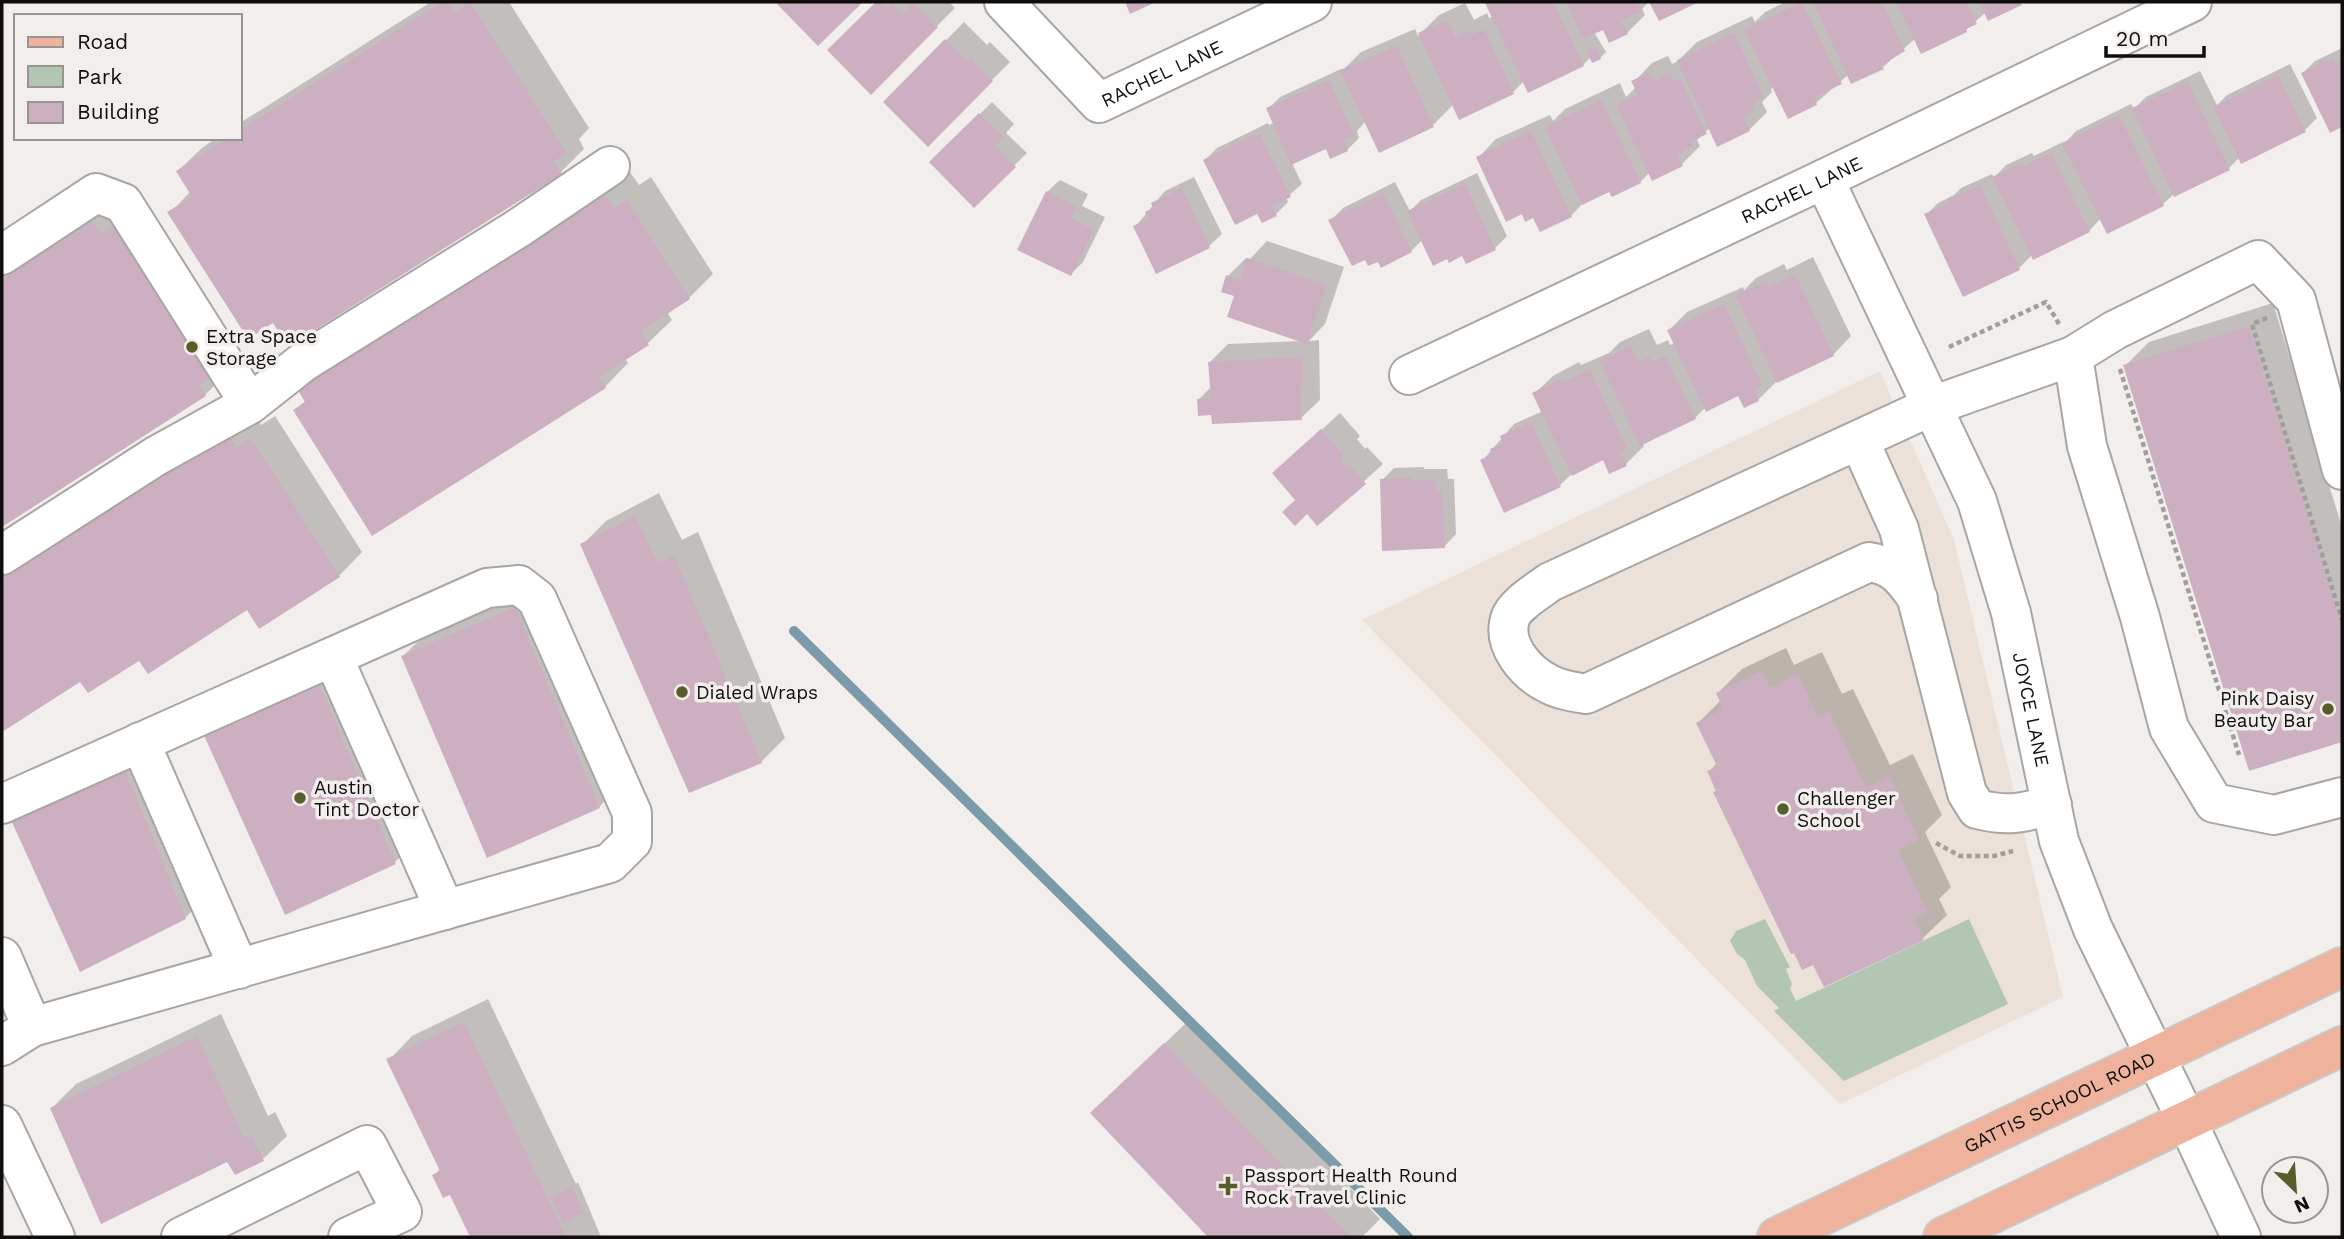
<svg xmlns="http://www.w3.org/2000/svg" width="2344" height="1239" font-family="'Work Sans',sans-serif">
<rect width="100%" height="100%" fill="#f2eeeb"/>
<!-- built -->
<path fill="#ebe1d8" d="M1880,371l74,169 109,457 -223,107 -478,-484z"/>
<!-- green -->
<path fill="#b3c6b3" d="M1765,919l25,48 -4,2 6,15 -2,5 6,12 173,-82 39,85 -164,77 -70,-70 5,-3 -22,-22 -12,-26 -8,-6 -7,-13 6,-10z"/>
<!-- shadow -->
<g fill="#0003">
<path d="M431,2h78l80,126 -10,11 5,10 -23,23 -288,149 -103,-108 21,-22 -13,-20 24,-23 14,-10h24v-15z"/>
<path d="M878,2h71l6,6 -84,84 -42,-42z"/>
<path d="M1489,2h160l-7,7 3,6 -18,18 -23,-6 -10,5 12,20 -6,6 -9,-1 -8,8 -59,16 -11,11 -59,12 -21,21 -53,25 -14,-29 -9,10 2,7 -12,12 -20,-4 -35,17 10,21 -16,14 2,4 -12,12 -18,-2 -53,-52 12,-12 51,-25 1,2 5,-2 -6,-14 12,-12 61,-28 1,2 19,-19 54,-23 3,7 21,-21 26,-12 9,17 13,-7 2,5 4,-2 -6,-12z"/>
<path d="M1786,2h237l-37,10 -20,18 -50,8 -33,29 -31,15 -4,-7 -32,28 -27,13 -15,-30 -3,3 1,3 -10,10 5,10 -18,18 -39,-2 -13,12 3,6 -18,18 -29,15 -3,-7 -10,10 -30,8 -26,12 -13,14h-37l-56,-58 18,-19 54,-24 3,6 12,-12 55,-26 6,14 10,-10 -2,-5 18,-19 16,-7 4,8 6,-3 19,-19 55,-26 3,6 10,-10z"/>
<path d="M964,22l23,23 3,-3 20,20 -82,82 -43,-42z"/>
<path d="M2342,48v77l-11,6 -28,-58 12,-12z"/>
<path d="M2290,64l27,54 -12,12 -65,27 -11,11 -55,26 -11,10 -55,28 -7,-14 -12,13 -57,24 -13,13 -93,-53 12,-12 16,-8 7,-7 31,-14 2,4 12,-13 26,-12 2,3 29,-14 1,2 12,-13 55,-27 3,5 12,-12 54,-26 17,34 10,-10z"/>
<path d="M992,102l22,22 -8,9 21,20 -53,52 -42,-43z"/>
<path d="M630,172l9,13 12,-8 62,97 -24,24 -22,14 5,8 -24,23 -23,15 3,5 -23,24 -310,24 11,-11 -6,-9 24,-24z"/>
<path d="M1477,173l30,63 -12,12 -32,6 -41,-14 -11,11 -80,-31 12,-12 52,-26 15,29 11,-11z"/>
<path d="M1194,177l28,57 -13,12 -53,26 -21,-45 30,-36z"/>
<path d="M1060,180l28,14 -6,12 23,11 -22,45 -12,12 -24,-82z"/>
<path d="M117,199l112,172 -24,24 -203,130v-252z"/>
<path d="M1267,241l77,26 -19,57 -16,17 10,-1 1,60 -19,18 -88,-5 -14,-14 13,-13 -2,-24 18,-18 74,-3 -66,-46 -8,-19 18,-18 4,1z"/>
<path d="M1813,257l38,79 -18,19 -56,26 -19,19 -13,6 -6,-12 -33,13 -11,11 -53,25 2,3 -18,18 -22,-6 -31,15 -13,12 -55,26 -23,-50 32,-37 29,-13 -9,-17 19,-18 26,-14 2,3 28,-12 11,-11 29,-13 8,16 11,-5 2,5 5,-2 -6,-13 18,-18 56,-25 1,3 12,-12 28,-14 3,6z"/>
<path d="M2273,303l69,224v213l-92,29 -125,-403 24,-24z"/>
<path d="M253,413l8,12 14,-9 87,136 -23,24 -91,32 -108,51 -59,20 -79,50v-157z"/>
<path d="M1340,413l20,23 -3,3 8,10 2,-2 16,17 -65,59 -44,-50z"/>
<path d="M1424,467v2h23l1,10h6l2,55 -12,13 -62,-67 12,-12z"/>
<path d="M659,493l23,47 16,-8 87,206 -24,24 -71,28 -108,-245 24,-24z"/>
<path d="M539,584l84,199 -24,24 -196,-151 24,-23z"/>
<path d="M1786,648l8,17 28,-13 20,42 11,-5 37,76 23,-11 29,61 -17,17 26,55 -12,12 8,16 -24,23 -109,25 -96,-173 -9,-18 8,-9 -19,-40 23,-23 -3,-7 24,-24z"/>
<path d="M343,662l76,176 -24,24 -109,51 -81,-180z"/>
<path d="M150,750l59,144 -24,24 -172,-98z"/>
<path d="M488,999l88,185 2,-2 23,55h-129l-21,-45 -17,-17 6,-6 -51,-109 23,-24z"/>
<path d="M221,1014l47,102 7,-4 12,24 -24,23 -27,14 -8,-13 -176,-52 24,-24z"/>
<path d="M1189,1020l191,199 -18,18h-152l-117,-124z"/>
</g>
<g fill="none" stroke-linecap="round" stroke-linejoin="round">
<!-- stream -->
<path stroke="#7b9aaa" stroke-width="10" d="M794,631l614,606"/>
</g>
<!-- building -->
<g fill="#cdafc2">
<path d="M442,2h7l6,10 15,-10 97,151 -13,8 8,13 -274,173 -15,-24 -25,16 -81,-127 25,-15 -16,-26 51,-33h13v-8z"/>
<path d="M775,2h88l-45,44z"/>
<path d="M876,2h6l5,5 4,-4 11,11 12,-11 24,24 -67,68 -44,-45z"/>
<path d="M1125,2h31l-26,12z"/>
<path d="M1488,2h65l31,64 -56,27 -43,-90z"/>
<path d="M1566,2h71l4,10 -20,9 7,13 -19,9 -6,-13 -20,9z"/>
<path d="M1649,2h50l-40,19z"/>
<path d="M1802,2l40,82 -28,13 3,8 -29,14 -44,-89z"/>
<path d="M1813,2h69l23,49 -23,14 2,4 -33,15z"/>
<path d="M1896,2h70l11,22 -11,5 1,3 -46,22z"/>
<path d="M1979,2h41l2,3 -34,16z"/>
<path d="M1447,20l8,17 14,-7 2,5 13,-6 30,65 -55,26 -41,-87z"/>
<path d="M1734,33l30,65 -12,6 3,7 -12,6 7,14 -33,16 -40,-87z"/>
<path d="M945,39l23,23 3,-3 22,22 -65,66 -45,-45z"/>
<path d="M1397,46l37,81 -55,26 -39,-83z"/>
<path d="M1596,47l5,12 -9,4 -5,-12z"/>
<path d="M2333,58l3,6 6,-4v67l-12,6 -29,-60z"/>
<path d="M1649,73l5,8 16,-8 3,8 7,-3 27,56 -16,7 2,5 -16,8 6,12 -31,15 -36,-76 22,-11 -7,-13z"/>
<path d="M2278,75l28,57 -65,32 -28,-57z"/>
<path d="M1329,80l25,55 -10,5 4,11 -18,8 -4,-10 -35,16 -25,-57z"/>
<path d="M2188,82l42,88 -56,27 -42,-89z"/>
<path d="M1601,100l40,83 -29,14 -3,-5 -27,13 -37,-78z"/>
<path d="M979,113l24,24 -8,9 21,21 -42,41 -45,-46z"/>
<path d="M2119,115l45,91 -57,28 -45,-91z"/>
<path d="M1531,131l41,86 -32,15 -7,-14 -8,4 -3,-8 -16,8 -30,-65z"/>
<path d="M1256,134l1,2 3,-2 31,63 -19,9 5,10 -15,7 -5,-9 -22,11 -32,-65z"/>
<path d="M2051,153l39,79 -57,28 -41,-83 28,-13 1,3z"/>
<path d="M1465,184l31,66 -30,14 -4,-8 -13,7 -2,-4 -14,7 -26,-55z"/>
<path d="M1980,185l40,85 -57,27 -39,-83 24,-11 -1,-3z"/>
<path d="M1182,188l28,60 -54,26 -23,-48 15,-7 -3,-7 8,-4 -2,-5z"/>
<path d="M1046,191l31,16 -6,11 23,12 -23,46 -54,-26z"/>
<path d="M1383,193l29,59 -31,16 -3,-6 -10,4 -3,-6 -13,6 -24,-46z"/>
<path d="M606,195l8,13 13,-8 63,99 -49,32 8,14 -50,32 7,11 -234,148 -79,-126 12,-8 -7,-12z"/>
<path d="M92,222l9,12 13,-8 97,151 -12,8 7,11 -204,131v-247z"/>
<path d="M1247,258l80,27 -20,59 -80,-27 7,-21 -13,-4 5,-17 14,5z"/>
<path d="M1795,274l39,82 -57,27 -41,-87 30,-15 3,6z"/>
<path d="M1724,304l38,81 -8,5 5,11 -15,7 -6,-12 -32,16 -39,-82z"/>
<path d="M2249,326l93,301v115l-93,29 -126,-406z"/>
<path d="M1631,346l7,16 11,-5 3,5 13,-6 31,63 -56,27 -41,-86z"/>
<path d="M1302,357l1,29h-3l2,34 -90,4 -1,-9 -13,1 -1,-17 14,-1 -3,-36z"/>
<path d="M1590,370l37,79 -7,3 7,14 -18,8 -6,-14 -31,16 -40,-83 29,-14 1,3z"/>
<path d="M1531,422l30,65 -57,26 -24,-53 12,-6 -2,-5 13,-6 -3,-7z"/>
<path d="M1321,429l22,26 -3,4 6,7 2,-2 18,20 -49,42 -10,-12 -12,12 -13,-14 13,-12 -23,-27z"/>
<path d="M228,435l9,12 14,-9 89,139 -81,52 -12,-19 -99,64 -9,-13 -51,32 -8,-11 -78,50v-153z"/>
<path d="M1412,478v3l24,-1v10h6l3,58 -63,3 -2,-72z"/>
<path d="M635,516l23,47 16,-8 88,208 -73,30 -109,-249z"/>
<path d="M515,607l85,201 -113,50 -86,-202z"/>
<path d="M1762,671l8,17 28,-14 20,43 11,-6 37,77 23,-12 30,64 -21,10 30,63 -14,6 10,21 -100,47 -11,-22 -11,5 -8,-17 -3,1 -78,-162 3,-1 -9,-20 10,-5 -21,-43 27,-14 -7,-16z"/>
<path d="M319,684l77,180 -111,51 -82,-182z"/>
<path d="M126,772l60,147 -106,53 -69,-152z"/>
<path d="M464,1022l102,215h-96l-20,-42 -7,3 -11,-23 8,-4 -54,-112z"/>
<path d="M197,1036l47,102 7,-3 13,26 -29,14 -8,-13 -126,62 -51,-116z"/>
<path d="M1164,1043l187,194h-143l-118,-124z"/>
<path d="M572,1187l12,26 -21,10 -12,-26z"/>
</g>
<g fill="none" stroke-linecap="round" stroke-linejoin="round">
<!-- minor casing -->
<g stroke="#a9a5a2" stroke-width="42">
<g id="minor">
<path id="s1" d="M1004,2l95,101 213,-101"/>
<path id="s2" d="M1824,179l153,322 34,112 48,228 34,88 94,192 54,116"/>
<path d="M2,255l94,-62 27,10 127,201"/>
<path id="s3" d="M1409,375l415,-196 368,-177"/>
<path d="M1859,440l40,89 68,264 10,16c32,8 44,4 75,-4"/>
<path d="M2342,470l-46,-170 -38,-40 -143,70 -42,26 14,90 53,171 29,111 45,75 60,12 68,-18"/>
<path d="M2,555l154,-99 94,-52 52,-41 215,-134 93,-63"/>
<path d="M1918,599c-15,-20 -22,-33 -49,-37l-283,132c-12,-2 -26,-4 -37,-10 -23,-11 -47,-39 -39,-65 3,-13 29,-29 40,-37l382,-176 141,-50"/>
<path d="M333,657l112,253"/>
<path d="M140,742l99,227"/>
<path d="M2,804l485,-216 32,-3 18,14 95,214v28l-22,22 -578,164 -30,19"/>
<path d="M2,957l30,70"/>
<path d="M2,1125l53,112"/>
<path d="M181,1237l186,-92 35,67 -54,25"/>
</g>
</g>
<!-- major casing -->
<g stroke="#cacaca" stroke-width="42">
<g id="major">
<path id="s4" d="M1777,1237l565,-270"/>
<path d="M1943,1237l399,-191"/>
</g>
</g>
<!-- path -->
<g stroke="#a19e9c" stroke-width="4.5" stroke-dasharray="5 3.5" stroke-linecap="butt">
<path d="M2267,318l-15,6 90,296"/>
<path d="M1949,347l97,-45 13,22"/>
<path d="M2120,369l119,386"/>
<path d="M1936,843l24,13h34l19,-5"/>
</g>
<!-- minor -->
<use href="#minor" stroke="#fff" stroke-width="38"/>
<!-- major -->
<use href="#major" stroke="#efb29c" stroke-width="38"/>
</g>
<!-- markers -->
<g fill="#595d2b" stroke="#f2eeeb" stroke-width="2.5">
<circle cx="192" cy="347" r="7"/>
<circle cx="682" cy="692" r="7"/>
<circle cx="2328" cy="709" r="7"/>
<circle cx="300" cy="798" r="7"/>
<circle cx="1783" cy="809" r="7"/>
<path d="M1224.5 1175.5h7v7h7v7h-7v7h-7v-7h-7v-7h7z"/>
</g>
<g text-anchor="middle" stroke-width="7" stroke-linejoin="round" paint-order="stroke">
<!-- street labels -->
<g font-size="19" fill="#0f0e0d" stroke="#f2eeeb">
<text dy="7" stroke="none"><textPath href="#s1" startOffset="208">RACHEL LANE</textPath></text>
<text dy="7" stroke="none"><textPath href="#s3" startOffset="434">RACHEL LANE</textPath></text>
<text dy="7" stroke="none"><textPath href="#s2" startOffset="572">JOYCE LANE</textPath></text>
<text dy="7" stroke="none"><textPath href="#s4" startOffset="313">GATTIS SCHOOL ROAD</textPath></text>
</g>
<!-- poi labels -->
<g font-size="19" fill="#0f0e0d" stroke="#f2eeeb" text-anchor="start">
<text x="206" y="343">Extra Space<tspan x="206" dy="22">Storage</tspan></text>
<text x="696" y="699">Dialed Wraps</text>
<text x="2314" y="705" text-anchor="end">Pink Daisy<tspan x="2314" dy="22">Beauty Bar</tspan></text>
<text x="314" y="794">Austin<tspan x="314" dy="22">Tint Doctor</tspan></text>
<text x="1797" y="805">Challenger<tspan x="1797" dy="22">School</tspan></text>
<text x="1244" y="1182">Passport Health Round<tspan x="1244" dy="22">Rock Travel Clinic</tspan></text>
</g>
</g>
<!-- border -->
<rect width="2344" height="1239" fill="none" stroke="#0f0e0d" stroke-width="7"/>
<!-- legend -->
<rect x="14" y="14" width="228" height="126" fill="#f2eeeb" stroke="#979492" stroke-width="2"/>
<rect x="28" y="37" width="35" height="10" fill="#efb29c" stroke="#979492" stroke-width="2"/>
<text x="77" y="49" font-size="21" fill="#0f0e0d">Road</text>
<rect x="28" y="66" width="35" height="21" fill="#b3c6b3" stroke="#979492" stroke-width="2"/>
<text x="77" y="84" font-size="21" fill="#0f0e0d">Park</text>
<rect x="28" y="102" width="35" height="21" fill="#cdafc2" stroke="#979492" stroke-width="2"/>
<text x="77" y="119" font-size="21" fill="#0f0e0d">Building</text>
<!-- north arrow -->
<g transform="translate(2295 1190) rotate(155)"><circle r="33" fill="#f2eeeb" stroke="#979492" stroke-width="2"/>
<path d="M0-5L12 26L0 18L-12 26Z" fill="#595d2b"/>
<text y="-10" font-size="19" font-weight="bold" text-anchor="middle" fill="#0f0e0d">N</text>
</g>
<!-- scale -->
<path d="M2106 46v10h98v-10" fill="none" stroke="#0f0e0d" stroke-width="3.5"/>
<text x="2116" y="46" font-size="21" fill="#0f0e0d" stroke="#f2eeeb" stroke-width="5" paint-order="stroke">20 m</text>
</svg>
